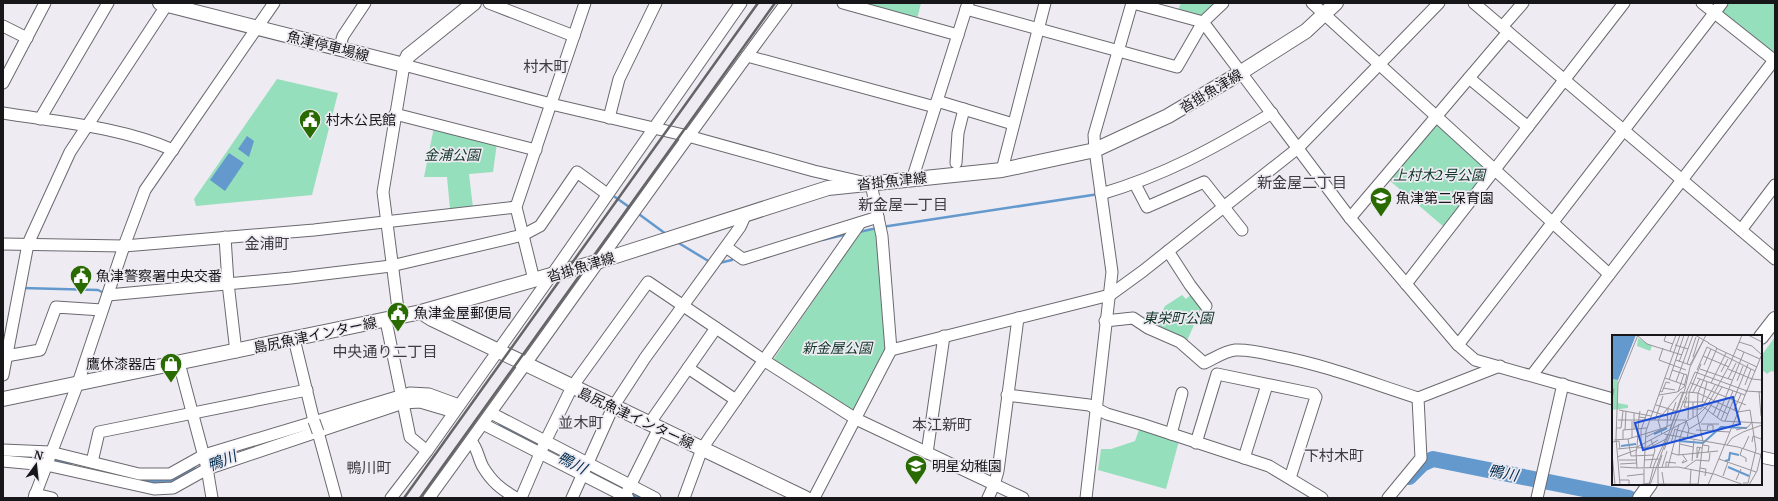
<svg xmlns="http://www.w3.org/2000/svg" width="1778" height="501" font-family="Merriweather,'Noto Sans JP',serif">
<rect width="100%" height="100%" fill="#eeebf2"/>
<!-- green -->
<g fill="#96dfbc">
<path d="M860,3h61l-4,16z"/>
<path d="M1181,3h37l-15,14 -25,-7z"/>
<path d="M1728,3h47v46l-2,3 -51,-41z"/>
<path d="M277,79l61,14 -26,102 -116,11 -2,-7z"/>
<path d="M1437,122l52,48 -45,57 -55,-47z"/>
<path d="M434,127l63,16 -4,29 -24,2 4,34 -23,1 -3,-32h-23z"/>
<path d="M874,229l4,7 3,65 5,50 -32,60 -81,-51 88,-129z"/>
<path d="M1196,290l9,10 -19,43 -31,-17 10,-20 17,-11 4,4z"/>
<path d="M1775,337v35l-4,-1 -4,3 -6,-5v-13z"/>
<path d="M1141,424l39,13 -14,52 -68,-19 3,-21h10l24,-8z"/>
</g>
<!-- water -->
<g fill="#6399cd">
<path d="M247,136l7,5 -5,16 -11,-8z"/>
<path d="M229,153l15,10 -19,28 -15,-11z"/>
</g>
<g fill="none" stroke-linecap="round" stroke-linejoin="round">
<!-- stream -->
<g stroke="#6399cd" stroke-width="2.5">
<path d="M615,197l17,12"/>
<path d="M636,212l30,22"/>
<path d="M882,227l217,-33"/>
<path d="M859,232l18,-4"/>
<path d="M822,240l26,-6"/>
<path d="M677,242l33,20"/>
<path d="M719,263l13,-3"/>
<path d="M22,288l76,2 6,3"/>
</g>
<!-- river -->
<g stroke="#6399cd" stroke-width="16">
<path d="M505,429l35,18"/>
<path d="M3,456h29l31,8"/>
<path d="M121,477l39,6 17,-1 14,-8"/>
<path d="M1409,477l13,-13 11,-5 196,39"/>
<path d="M612,484l27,14"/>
</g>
<!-- minor casing -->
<g stroke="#6b696f" stroke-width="13">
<g id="minor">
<path d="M489,3l85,33"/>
<path d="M843,3l115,32"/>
<path d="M1133,3l70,19 147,196 108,127 17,15 138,39"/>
<path d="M1312,3l297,271"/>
<path d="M1474,3l301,256"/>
<path d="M1702,3l73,58"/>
<path d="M966,9l211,58 26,-45 20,-19"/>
<path d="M3,26l24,12"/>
<path d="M1502,27l21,-24"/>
<path d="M339,49l4,-13 22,-33"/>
<path d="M747,56l188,51"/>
<path d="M1469,78l59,49"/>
<path d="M3,83l42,-80"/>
<path d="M937,101l76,23"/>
<path d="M3,113c56,9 118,14 170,37"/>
<path d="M395,114l141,36"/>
<path d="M609,118l10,-39 37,-76"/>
<path d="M40,119l68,-116"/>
<path d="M956,163l2,-30 6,-24"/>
<path d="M1002,170l43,-167"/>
<path d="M912,180l56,-177"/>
<path d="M1135,184l12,23 57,-25 38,48"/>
<path d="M1101,194c64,-19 114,-46 171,-81"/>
<path d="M1350,218l158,-186"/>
<path d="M1741,230l34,-45"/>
<path d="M225,237l3,46 8,69"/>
<path d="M3,244l121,2 24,-2 166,-14 202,-23"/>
<path d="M726,247l17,12 135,-42"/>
<path d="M1168,251l22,34 16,21"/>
<path d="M534,280l-18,-73 69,-204"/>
<path d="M1406,284l218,-281"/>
<path d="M108,295l183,-17 100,-12 132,-31 17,-9 37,-54 30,22"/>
<path d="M399,317l-16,-125 21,-127 147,39 137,32 126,35 57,13 11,52 9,114 -77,148"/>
<path d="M386,321l24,116 17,14"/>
<path d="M1105,321l28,-3 15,10 32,14 24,21c9,-4 21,-12 31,-13 14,-1 29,3 42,6 49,9 94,27 141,42"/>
<path d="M294,339l20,82"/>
<path d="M1458,345l264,-342"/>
<path d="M891,350l219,-55 33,-24 155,-123 141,-145"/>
<path d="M6,356l34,-6 16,-43 46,3"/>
<path d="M179,363l28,105 5,30"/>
<path d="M688,368l48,32"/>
<path d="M3,375l25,-131 4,-9 38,-83 98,-149"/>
<path d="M1532,375l243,-316"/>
<path d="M1007,395l82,10 18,9 34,10 128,42 53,32"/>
<path d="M491,413l164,85"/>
<path d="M483,424l145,74"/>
<path d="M649,424l67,-96"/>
<path d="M318,432l18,66"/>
<path d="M1171,434l11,-41"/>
<path d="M471,441c7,8 7,17 12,26 9,15 18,22 33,31"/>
<path d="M1196,443l21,-69 97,20 2,3 -26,81"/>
<path d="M3,450l47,2 89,22h31l34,-19 206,-62 19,1 30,11"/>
<path d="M927,453l17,-117"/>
<path d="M1761,457l14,3"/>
<path d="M1244,458l23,-73"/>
<path d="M3,461l43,4 108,24 19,-1 34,-19 196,-66 17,-1 34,10"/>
<path d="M92,462l7,-30 208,-42"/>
<path d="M628,490l31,-62"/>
<path d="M35,494l17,4"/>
<path d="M34,498l44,-115 46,-137 21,-56 129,-187"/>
<path d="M391,498l36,-47 124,-175 190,-273"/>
<path d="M429,498c120,-165 236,-332 357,-495"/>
<path d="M521,498l24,-56 27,-55 76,-105 117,79 91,58 167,79"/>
<path d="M572,498l41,-91 32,-49 95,-131 5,-11"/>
<path d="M684,498l18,-49 8,-12 150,-214"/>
<path d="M988,498l6,-13 4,-14 20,-153"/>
<path d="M1086,498l26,-226 -17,-122 -1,-15 38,-132"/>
<path d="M1388,498l33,-40 -3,-60 82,-32"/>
<path d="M1537,498l26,-114"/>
</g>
</g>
<!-- major casing -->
<g stroke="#6b696f" stroke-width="16">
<g id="major">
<path d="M160,3l244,62 4,-9 66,-53"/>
<path d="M421,312l11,7 373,179"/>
<path d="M1761,337l14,-18"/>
<path d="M3,399l418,-87 179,-51 228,-73 174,-18 93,-20 73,-34 64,-38 74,-47 30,-28"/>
<path d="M1640,498l10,-14"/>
</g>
</g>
<!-- minor -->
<use href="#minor" stroke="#fff" stroke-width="11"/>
<!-- major -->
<use href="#major" stroke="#fff" stroke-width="14"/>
<!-- rail -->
<g stroke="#656467" stroke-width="2.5">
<path d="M404,498l354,-495"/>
<path d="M420,498l355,-495"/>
</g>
<!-- minor-bridge casing -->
<g stroke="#6b696f" stroke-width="13" stroke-linecap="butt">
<path id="minor-bridge" d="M314,421l4,11"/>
</g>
<!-- minor-bridge -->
<use href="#minor-bridge" stroke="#fff" stroke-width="11"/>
</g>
<!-- icons -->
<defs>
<g id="civic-pin" transform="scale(1.15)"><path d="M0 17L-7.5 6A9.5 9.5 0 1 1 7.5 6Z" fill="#296b00" stroke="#eeebf2"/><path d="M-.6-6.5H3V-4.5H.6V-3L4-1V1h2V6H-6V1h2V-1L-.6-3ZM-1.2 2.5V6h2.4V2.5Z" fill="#fff"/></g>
<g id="school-pin" transform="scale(1.15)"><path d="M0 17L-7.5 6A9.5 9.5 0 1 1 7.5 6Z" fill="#296b00" stroke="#eeebf2"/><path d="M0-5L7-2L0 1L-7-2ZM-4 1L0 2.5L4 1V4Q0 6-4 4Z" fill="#fff"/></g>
<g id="shop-pin" transform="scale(1.15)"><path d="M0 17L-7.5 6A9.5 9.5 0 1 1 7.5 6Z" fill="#296b00" stroke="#eeebf2"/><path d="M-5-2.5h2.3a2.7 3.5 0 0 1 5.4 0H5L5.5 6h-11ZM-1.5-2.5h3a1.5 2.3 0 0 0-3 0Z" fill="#fff"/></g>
</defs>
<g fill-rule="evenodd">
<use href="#civic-pin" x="310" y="120"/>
<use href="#school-pin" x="1381" y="198"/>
<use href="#civic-pin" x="81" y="276"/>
<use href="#civic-pin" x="398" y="313"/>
<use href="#shop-pin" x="171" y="364"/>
<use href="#school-pin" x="916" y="466"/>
</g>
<g text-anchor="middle" stroke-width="3.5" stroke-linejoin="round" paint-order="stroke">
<!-- street labels -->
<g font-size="14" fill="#171618" stroke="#eeebf2">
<text transform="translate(328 46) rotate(14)" y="5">魚津停車場線</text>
<text transform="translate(1211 91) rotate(-31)" y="5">沓掛魚津線</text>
<text transform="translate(892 181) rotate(-6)" y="5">沓掛魚津線</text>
<text transform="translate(581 267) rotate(-17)" y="5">沓掛魚津線</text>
<text transform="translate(315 335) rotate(-12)" y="5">島尻魚津インター線</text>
<text transform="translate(636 418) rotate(25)" y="5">島尻魚津インター線</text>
</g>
<!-- poi labels -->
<g font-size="14" fill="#171618" stroke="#eeebf2" text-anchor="start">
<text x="326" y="125">村木公民館</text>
<text x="1396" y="203">魚津第二保育園</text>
<text x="96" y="281">魚津警察署中央交番</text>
<text x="414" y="318">魚津金屋郵便局</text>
<text x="156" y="369" text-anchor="end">鷹休漆器店</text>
<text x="932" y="471">明星幼稚園</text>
</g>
<!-- park labels -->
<g font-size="14" font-style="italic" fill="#113627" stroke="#eeebf2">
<text x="452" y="160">金浦公園</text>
<text x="1439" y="180">上村木2号公園</text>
<text x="1178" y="323">東栄町公園</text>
<text x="837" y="353">新金屋公園</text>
</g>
<!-- neighbourhood labels -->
<g font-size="15" fill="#3e3c42" stroke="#eeebf2">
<text x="546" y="72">村木町</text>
<text x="1302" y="188">新金屋二丁目</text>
<text x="903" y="210">新金屋一丁目</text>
<text x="267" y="249">金浦町</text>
<text x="385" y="357">中央通り二丁目</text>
<text x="581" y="428">並木町</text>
<text x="942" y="430">本江新町</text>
<text x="1334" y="461">下村木町</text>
<text x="369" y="473">鴨川町</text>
</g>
<!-- water labels -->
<g font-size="15" font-style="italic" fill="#022d4f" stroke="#eeebf2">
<text transform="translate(222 461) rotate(-22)" y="5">鴨川</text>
<text transform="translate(572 463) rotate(27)" y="5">鴨川</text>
<text transform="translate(1503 473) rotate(11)" y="5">鴨川</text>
</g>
</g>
<!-- overview -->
<g transform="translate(1612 335)">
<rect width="150" height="150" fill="#eeebf2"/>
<path d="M26,3l14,8 -2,5 -13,-5zM0,44l6,1v23l10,2v3l-16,2z" fill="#96dfbc"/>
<path d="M0,0h24l-18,45 -6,-1z" fill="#6399cd"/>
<path fill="none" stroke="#6399cd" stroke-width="2" d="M42,99l13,-6M67,106l24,2 18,-16 26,1M9,111l15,-2M113,126l4,-1 1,-7 9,2M116,132l21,9"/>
<path fill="none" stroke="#98969b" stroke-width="1" d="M54,0l-2,6 9,3M83,0l14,8M130,0l-12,29 -23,42 -9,9 -61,32 -1,6 1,15 41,-1 36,7 30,11M136,0l14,7M26,1l9,8 35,11M127,7l13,4 10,9M63,10l13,4M95,12l48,24M51,13l-4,12 27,10M104,13l41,19M125,14l23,10M58,16l6,-16M91,21l26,11M81,22l6,-19M64,25l14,5 13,-24M67,27l10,-27M75,29l9,-27M92,30l7,-16M88,34l32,11M116,34l24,10 10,1M85,35l10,-23M109,37l7,-13M53,43l20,7M85,43l48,17M116,44l8,-16M57,45l15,-45M125,46l6,-15M64,47l17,-47M79,48l55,22M99,48l15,-30M133,50l6,-16M51,53l12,2M0,54h2l-2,11M48,56l2,1 4,-10 4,1M133,56l17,1M147,56l2,25M66,57l6,-18M75,57l11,1 40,19 12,-2 6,39 -8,34h-5M81,57l7,-13M47,60l18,-3 7,-5 3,-12 -15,-5M75,62l-3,10h5M70,67h22l24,12M90,67l5,-20M44,70l20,6M86,71h4l20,15 40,2M76,74h13l14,-24M7,75l32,6M122,75l7,-16M28,76l-1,6 7,1M22,78v16M101,80l6,-13M81,82v-15M105,83l27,-66M76,84l1,-26 12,-29M6,85h40l23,-28 5,1 9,-21 52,19M43,85l8,-24M58,85l6,-18M109,85l12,-29M113,86l23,-57M89,89h18M55,92l1,-18M5,93h4l2,-17M58,94l13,-37M77,94l12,-7 21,-35M13,95l1,-19M65,95l25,6M84,95l34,2M95,95l1,-5h5v5M124,95l12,-3 4,-5M50,99l-4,-14h28l3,9 -2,9M52,99l74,13 24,8M34,102l26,-13M20,103v-17M11,104v-9l24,-2M16,104l3,17 23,-1M2,105l14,-1 39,-12M0,107l7,-1 1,8M140,107l1,-6 8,3M59,108l4,-14 2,1M68,109l13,3M29,110v-15l7,-20 19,6M91,110l6,1 -1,7M115,110l5,-7 11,-6 19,-7M35,112l11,-7M88,112l-3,11v-11l5,1M24,113l15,-1 15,-8M6,114l19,-2 2,-30M130,114l-2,6 6,3v4M131,114l6,-13M52,115l23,-57M0,118l3,32M59,118l7,2 40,-4M70,119l5,7 -5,2 2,-3M67,120l1,-18 6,-15M5,122l19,-7M107,124l37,13M7,125h18M32,125l15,-1M80,126l2,-21M8,129l17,-1M8,132l17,1M46,132l4,-12M50,132l5,-16M54,132v-5l10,1M56,132l11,-43M32,133l2,-37 34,-96M38,133l5,-18 -4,-10M46,133v16M73,133l11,-8 13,1 1,-8M88,133l6,1 -1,7M50,137l2,13M15,141l17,-2M111,141l5,-14M8,145h9v5M124,145l5,-11M46,149h40M8,150l-4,-47 2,-54 20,-49M26,150l12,-2M32,150v-16M37,150l5,-20 14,-31M38,150l35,-96 5,-22 16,-32M78,150l1,-16M86,150l5,-44 -6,-27 1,-21 19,-45 -9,-5M96,150l54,-131M137,150l8,-14 5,-21"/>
<path fill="#1d4ed8" fill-opacity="0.15" stroke="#1d4ed8" stroke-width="2" d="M121,62l7,27 -97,26 -8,-27z"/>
<rect width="150" height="150" fill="none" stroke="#171618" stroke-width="2"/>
</g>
<!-- border -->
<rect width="1778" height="501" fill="none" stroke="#171618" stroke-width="8"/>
<!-- north arrow -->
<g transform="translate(36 465) rotate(15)" stroke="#eeebf2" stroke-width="3" paint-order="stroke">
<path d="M0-3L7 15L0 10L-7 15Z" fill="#171618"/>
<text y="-6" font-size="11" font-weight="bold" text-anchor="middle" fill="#171618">N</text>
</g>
</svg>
